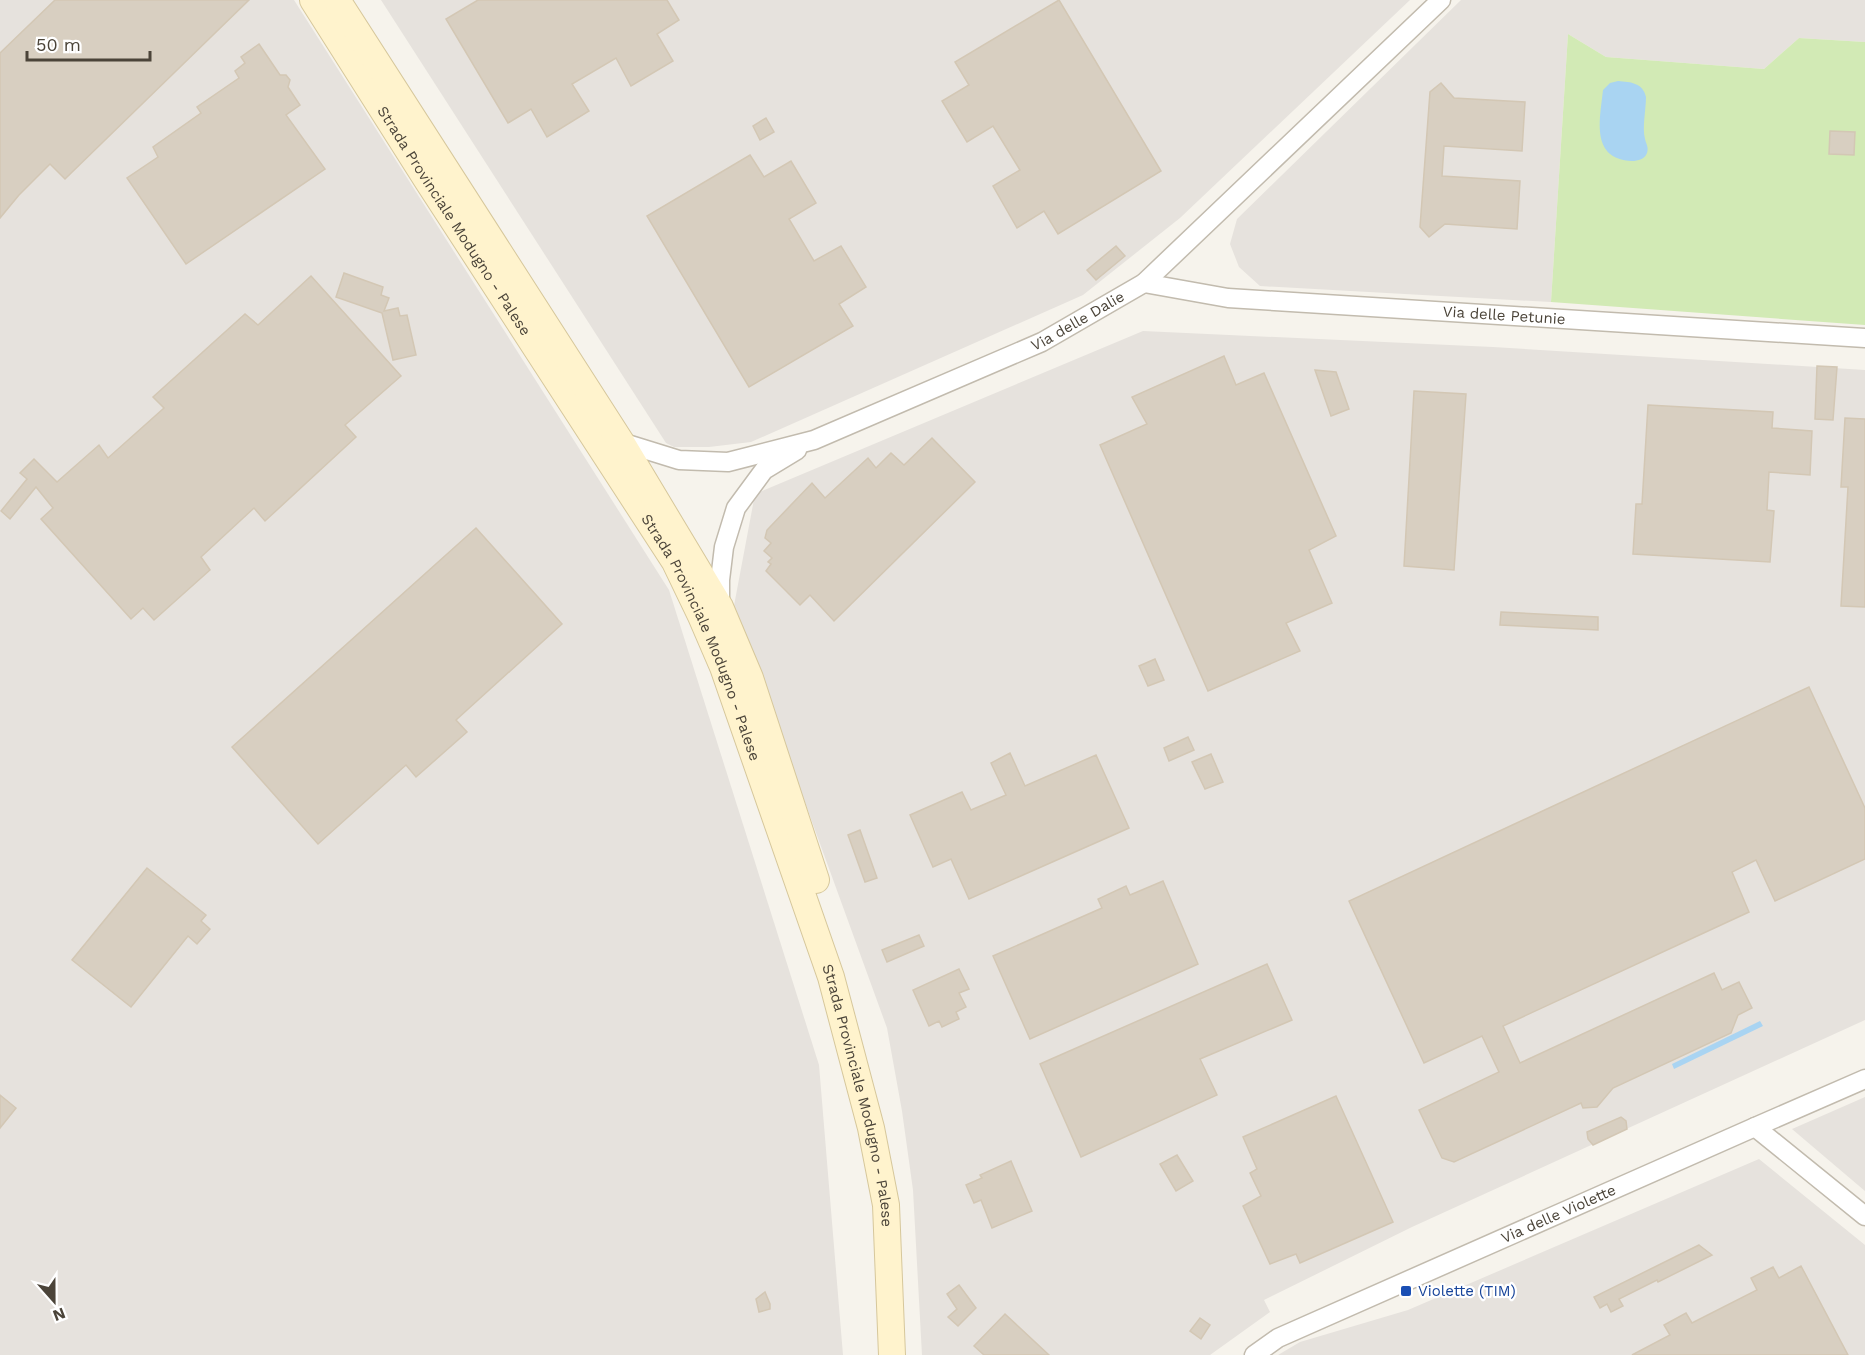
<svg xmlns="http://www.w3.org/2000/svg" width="1865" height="1355" font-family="'Work Sans',sans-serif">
<rect width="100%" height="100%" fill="#f6f3ec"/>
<!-- industrial -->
<g fill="#e6e2dd">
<path d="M0,0h294l375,590 150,475 24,290h-843z"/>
<path d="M381,0h1029l-230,218 -97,77 -332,147 -42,5h-35l-8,-4z"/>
<path d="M1461,0h404v42l-66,-4 -35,31 -158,-12 -38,-23 -17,268 -291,-16 -21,-19 -9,-23 7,-25z"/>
<path d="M1143,331l350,16 372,23v650l-453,207 -148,73 6,12 -60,43h-288l-9,-165 -11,-79 -15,-83 -120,-330 -34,-87 22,-117z"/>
<path d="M1865,1097v94l-73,-62z"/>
<path d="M1759,1159l106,86v110h-587l22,-13 108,-32z"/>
</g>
<!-- green -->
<path fill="#d2eab5" d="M1568,34l38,23 158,12 35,-31 66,4v283l-314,-23z"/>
<!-- water -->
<g fill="#a9d4f2">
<path d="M1618,81c13,1 25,2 28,16 0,13 -4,30 -1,42 1,5 4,8 2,14 -2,6 -9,8 -15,8 -42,-2 -32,-42 -29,-71l7,-7z"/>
<path d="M1760,1021l3,5 -89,43 -2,-5z"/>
</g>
<!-- building -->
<g fill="#d8cfc1" stroke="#d3c7b4" stroke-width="1.5">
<path d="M55,0h194l-184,179 -15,-15 -31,31 -19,23v-165z"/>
<path d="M478,0h189l12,20 -22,14 16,27 -42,25 -15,-28 -44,26 17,27 -42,26 -16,-28 -23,14 -62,-104z"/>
<path d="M1059,0l102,171 -103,63 -14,-23 -27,17 -24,-42 27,-16 -27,-44 -26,16 -25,-41 27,-16 -14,-23z"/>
<path d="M259,44l21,31h6l4,5 -2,7 12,18 -14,10 39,54 -139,95 -59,-86 31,-21 -5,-10 48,-34 -4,-6 42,-29 -4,-7 10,-8 -4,-6z"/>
<path d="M1441,83l13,15 71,4 -3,49 -78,-5 -2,30 78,5 -3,48 -72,-5 -16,13 -9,-10 10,-135z"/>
<path d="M766,118l8,14 -14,8 -7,-14z"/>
<path d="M1830,131l25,1 -1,23 -25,-1z"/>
<path d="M750,155l14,22 27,-16 25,42 -27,16 25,42 27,-15 25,41 -27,17 14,22 -104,61 -102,-171z"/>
<path d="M1116,246l9,10 -29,24 -9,-10z"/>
<path d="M344,273l39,14 -2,8 8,3 -5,13 14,-3 2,8 7,-1 9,40 -23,5 -11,-47 -46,-16z"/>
<path d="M311,276l90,100 -56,49 11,12 -91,84 -11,-13 -53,49 9,13 -56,50 -11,-12 -12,11 -90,-100 12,-11 -17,-21 -26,32 -9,-8 26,-32 -7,-6 14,-14 23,23 42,-37 9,13 56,-50 -11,-11 92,-83 13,11z"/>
<path d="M1224,356l12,29 28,-12 72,163 -27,14 23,53 -46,20 14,28 -92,40 -108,-246 47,-21 -15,-27z"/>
<path d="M1817,366l20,1 -4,53 -18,-1z"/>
<path d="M1315,370l21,2 13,37 -18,7z"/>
<path d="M1414,391l52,3 -12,176 -50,-4z"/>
<path d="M1648,405l125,7 -1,16 40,3 -2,44 -41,-3 -2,38 7,1 -4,51 -137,-8 3,-50h6z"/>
<path d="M1845,418l20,1v188l-24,-1 7,-119h-7z"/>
<path d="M932,438l43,44 -141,139 -24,-26 -10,10 -34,-34 5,-7 -3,-2 4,-4 -8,-7 7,-8 -6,-5 2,-8 45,-47 13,15 43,-40 8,10 15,-15 13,12z"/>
<path d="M476,528l86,96 -106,96 11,12 -51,45 -10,-12 -88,79 -86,-97z"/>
<path d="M1501,612l97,5v13l-98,-5z"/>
<path d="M1155,659l9,21 -16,6 -9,-20z"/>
<path d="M1809,687l56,121v51l-90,42 -19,-41 -24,12 17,40 -246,114 17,37 194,-90 8,17 17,-8 13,26 -14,7 -7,18 -118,55 -16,19 -14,1 -2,-5 -127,59 -12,-4 -23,-48 80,-38 -17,-36 -58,27 -75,-162z"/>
<path d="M1188,737l6,13 -25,11 -5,-13z"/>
<path d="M1010,753l15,33 71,-31 33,73 -160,71 -18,-40 -18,8 -23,-52 52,-23 9,18 35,-15 -15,-32z"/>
<path d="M1211,754l12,28 -18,7 -13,-27z"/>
<path d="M860,830l17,48 -12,4 -17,-47z"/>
<path d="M147,868l59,47 -5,6 9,8 -13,15 -9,-8 -57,71 -59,-47z"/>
<path d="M1163,881l35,83 -168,75 -37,-83 109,-48 -4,-9 28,-13 4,9z"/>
<path d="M919,935l5,11 -37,16 -5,-12z"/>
<path d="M1267,964l25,56 -92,39 17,36 -136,62 -41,-93z"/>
<path d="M959,969l10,20 -10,4 7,14 -10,5 3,7 -17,8 -3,-6 -10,5 -16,-36z"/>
<path d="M0,1095l16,13 -16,20z"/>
<path d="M1336,1096l57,126 -93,41 -4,-9 -26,10 -27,-58 18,-10 -11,-23 7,-4 -14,-32z"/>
<path d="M1621,1117l5,4 1,8 -34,16 -5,-6 -1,-7z"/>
<path d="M1177,1155l16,26 -17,10 -16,-27z"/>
<path d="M1011,1161l21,50 -40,17 -11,-28 -7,3 -8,-18 16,-7 -2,-3z"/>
<path d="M1699,1245l13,10 -54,27 -1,-2 -38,19 4,7 -12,6 -4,-8 -7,4 -6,-11z"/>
<path d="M1801,1266l47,89h-216l38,-20 -6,-10 22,-12 6,10 65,-33 -6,-12 22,-11 6,11z"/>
<path d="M959,1285l17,23 -18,18 -10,-9 9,-8 -10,-15z"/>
<path d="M765,1292l5,12v5l-11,3 -3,-13z"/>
<path d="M1005,1314l44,41h-65l-10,-9z"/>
<path d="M1200,1318l10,7 -9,14 -11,-8z"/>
</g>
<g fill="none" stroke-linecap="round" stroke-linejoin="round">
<!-- street casing -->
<g stroke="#c2bbae" stroke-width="21">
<g id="street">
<path id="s1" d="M1144,283l84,15 637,40"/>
<path id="s2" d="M621,442l58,18 49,2 86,-22 228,-98 102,-59 297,-283"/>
<path d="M720,605v-25l4,-33 12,-39 28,-38 33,-20"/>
<path d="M1755,1127l110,89"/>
<path id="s3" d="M1254,1355l24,-17 477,-211 110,-48"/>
</g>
</g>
<!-- secondary casing -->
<g stroke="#d6c79b" stroke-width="28">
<g id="secondary">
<path id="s4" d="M313,0l114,180 248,382 26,54 22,51 108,310 40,151 15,77 6,150"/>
<path d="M337,0l284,442 99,165 30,71 66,202"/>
</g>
</g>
<!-- street -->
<use href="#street" stroke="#fff" stroke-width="18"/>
<!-- secondary -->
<use href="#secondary" stroke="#fff3cd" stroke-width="26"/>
</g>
<!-- markers -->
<rect fill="#1a4fb4" stroke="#fff" stroke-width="2" x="1400" y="1285" width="12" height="12" rx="3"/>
<g text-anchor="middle" stroke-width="4.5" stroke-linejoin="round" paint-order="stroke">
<!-- street labels -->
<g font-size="15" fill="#4b4439" stroke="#fff">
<text dy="5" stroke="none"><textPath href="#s4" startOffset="262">Strada Provinciale Modugno - Palese</textPath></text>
<text dy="5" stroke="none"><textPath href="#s1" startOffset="362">Via delle Petunie</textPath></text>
<text dy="5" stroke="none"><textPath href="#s2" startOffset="488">Via delle Dalie</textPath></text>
<text dy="5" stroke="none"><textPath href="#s4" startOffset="748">Strada Provinciale Modugno - Palese</textPath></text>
<text dy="5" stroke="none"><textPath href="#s4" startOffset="1234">Strada Provinciale Modugno - Palese</textPath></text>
<text dy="5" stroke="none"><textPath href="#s3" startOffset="336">Via delle Violette</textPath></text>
</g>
<!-- transit labels -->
<g font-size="15" fill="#164399" stroke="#fff" text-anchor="start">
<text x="1418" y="1296">Violette (TIM)</text>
</g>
</g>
<!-- north arrow -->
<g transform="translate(54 1301) rotate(159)" stroke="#ffffff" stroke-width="4.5" paint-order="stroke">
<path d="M0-4.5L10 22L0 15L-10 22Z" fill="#4b4439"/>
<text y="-9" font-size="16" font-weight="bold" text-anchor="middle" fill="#4b4439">N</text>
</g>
<!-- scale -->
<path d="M27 51v9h123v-9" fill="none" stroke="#4b4439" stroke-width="3"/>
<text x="36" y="51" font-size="18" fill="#4b4439" stroke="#ffffff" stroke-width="4.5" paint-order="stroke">50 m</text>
</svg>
